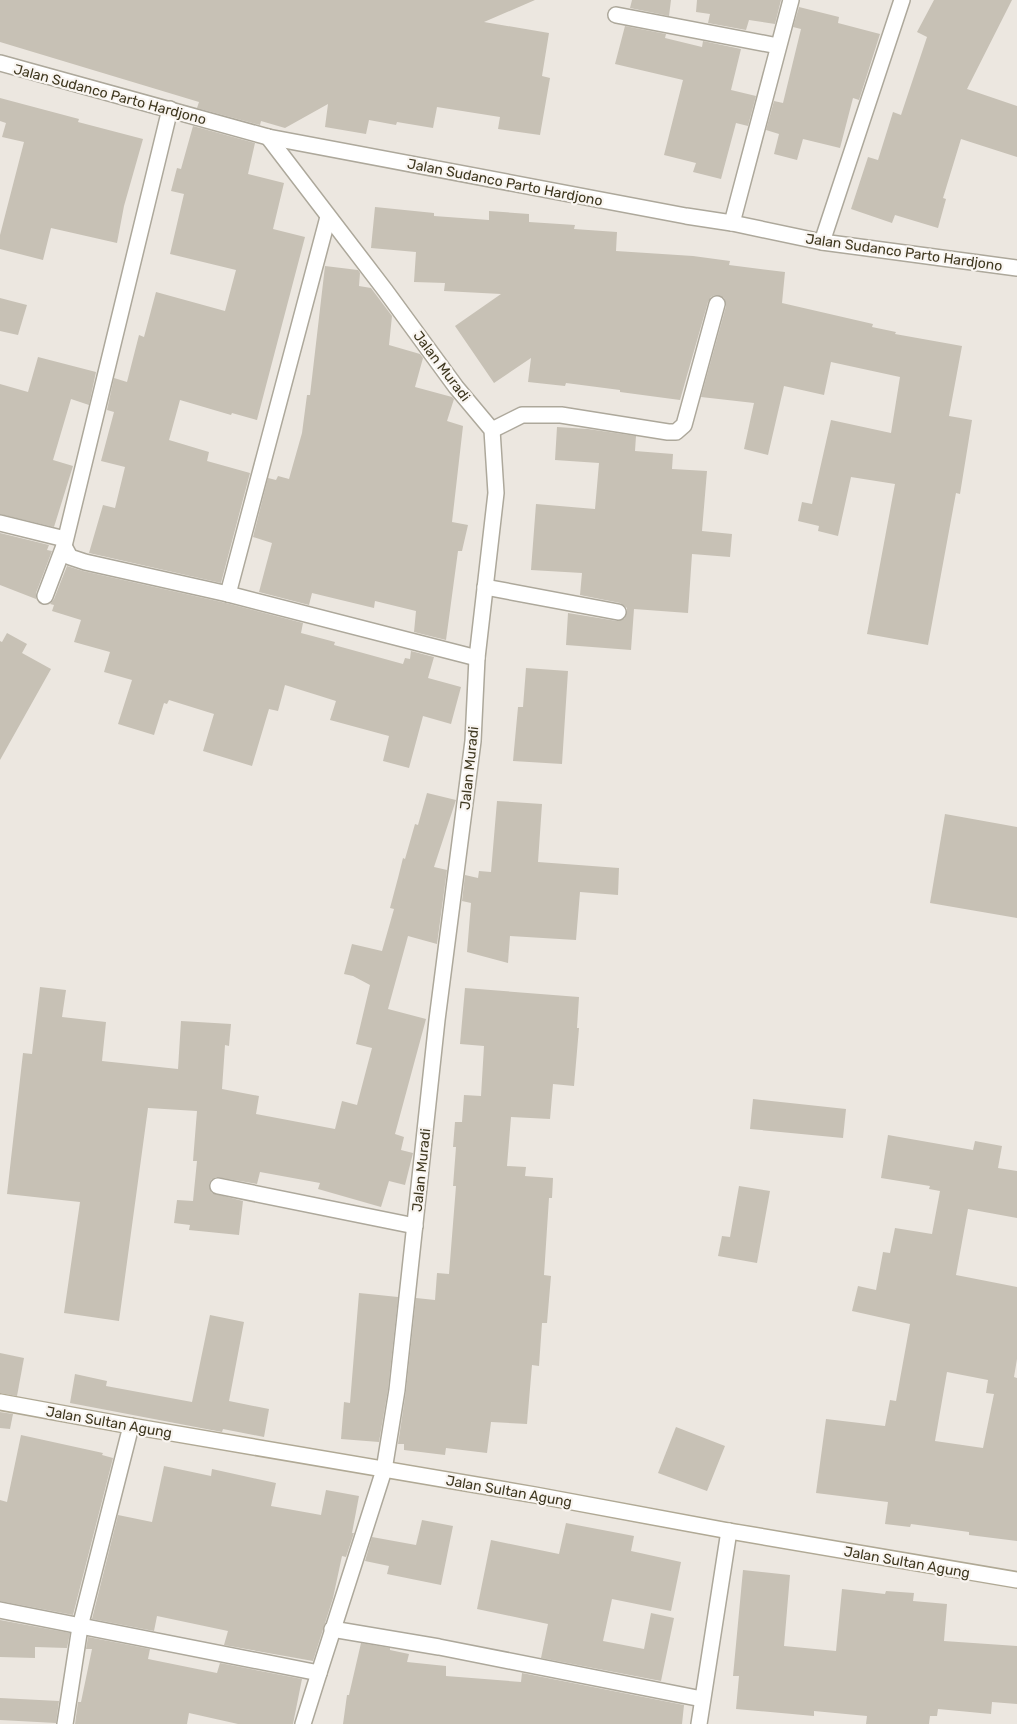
<svg xmlns="http://www.w3.org/2000/svg" width="1017" height="1724" font-family="Rubik,sans-serif">
<rect width="100%" height="100%" fill="#ece7e0"/>
<!-- building -->
<g fill="#c7c1b5" fill-rule="evenodd">
<path d="M0,0h535l-51,22 65,11 -7,43 8,2 -10,57 -42,-6 2,-12 -63,-10 -4,21 -36,-6 -1,3 -27,-5 -3,14 -41,-7 3,-23 -43,24 -24,-7 -1,4 -63,-17 2,-6 -199,-60z"/>
<path d="M632,0h39l-2,16 -39,-8z"/>
<path d="M697,0h84l-6,24 -26,-4 -3,10 -38,-7 2,-9 -14,-2z"/>
<path d="M934,0h78l-45,89 50,17v51l-56,-18 -18,59 3,1 -8,29 -43,-13 -3,8 -41,-14 17,-52 10,3 15,-48 8,3 26,-78 -10,-5z"/>
<path d="M799,7l40,10 -1,6 42,11 -21,66 -6,-2 -13,50 -37,-9 -6,21 -23,-6 5,-20 -13,-4 8,-29 9,2 18,-74 -8,-2z"/>
<path d="M625,26l41,8 -1,4 37,9 1,-6 38,8 -10,41 25,6 -8,30 -12,-3 -15,56 -28,-7 3,-9 -32,-8 19,-75 -68,-16z"/>
<path d="M0,98l79,21 -1,3 65,17 -19,67 -7,37 -66,-15 -8,32 -43,-11v-14l24,-93 -22,-5 4,-14 -6,-2z"/>
<path d="M193,126l62,17 -7,31 36,9 -11,46 32,8 -48,183 -25,-7 -1,2 -51,-15 -11,40 40,12 -2,9 43,12 -29,110 -132,-30 14,-48 12,3 10,-41 -24,-6 13,-49 -7,-2 7,-32 13,4 12,-47 5,2 12,-45 69,19 11,-41 -66,-16 14,-60 -13,-3 6,-23 4,1z"/>
<path d="M375,207l59,6v3l55,4v-9l40,3v8l46,3 -1,4 43,3 -1,19 77,5 37,5 -1,4 56,7 -3,31 91,21 -1,3 24,5 -1,2 67,12 -13,70 23,4 -12,74 -4,-1 -28,152 -61,-11 28,-150 -44,-7 -13,59 -20,-5 1,-5 -21,-5 4,-19 10,2 19,-84 60,13 9,-56 -69,-15 -7,33 -40,-9 -16,69 -24,-6 10,-46 -53,-6 25,-91 -2,-8 -9,-3 -4,2 -3,5 -28,98 -60,-8v-2l-54,-7 -1,3 -37,-4 3,-24 -37,25 -39,-57 46,-32 -57,-3 1,-8 -31,-1 2,-30 -45,-4z"/>
<path d="M325,266l33,4 2,3 -1,13 12,2 21,28 -3,29 31,9 3,4 -8,29 37,10 2,2 -7,22 16,5 -11,96 16,3 -6,26h-4l-12,89 -32,-8 2,-21 -41,-10 -1,7 -62,-15 -3,12 -50,-13 13,-49 -19,-6 15,-59 8,2 2,-4 11,3 13,-46 5,-38h3z"/>
<path d="M0,298l27,7 -9,30 -18,-4z"/>
<path d="M38,357l58,15 -7,33 -18,-6 -18,61 20,6 -19,61 -54,-13v-130l28,8z"/>
<path d="M557,427l31,2 48,7 -1,15 38,3 -1,15 35,2 -5,60 30,3 -2,23 -38,-3 -4,59 -54,-4 -3,41 -65,-5 2,-32 49,8 8,-3 2,-10 -7,-5 -40,-8 2,-22 -51,-3 5,-66 59,5 4,-46 -44,-3z"/>
<path d="M0,533l49,12 -2,5 5,1 -16,42v6l-36,-14z"/>
<path d="M67,566l16,5 143,32 77,20 -2,10 34,9 -1,3 69,19 2,-6 5,1 1,-8 23,6 -6,21 33,9 -10,37 -28,-8 -14,52 -26,-7 6,-25 -59,-16 6,-19 -51,-16 -7,26 -9,-2 -17,57 -49,-15 11,-37 -45,-14 -2,4 -3,-1 -10,32 -36,-11 14,-44 -28,-8 6,-20 -36,-10 7,-22 -29,-9 2,-6 -4,-1 4,-5z"/>
<path d="M7,633l20,11 -5,9 29,16 -51,91v-119l2,1z"/>
<path d="M526,668l42,3 -6,93 -49,-3 5,-54h5z"/>
<path d="M427,793l29,7 -22,67 13,3 -10,74 -29,-8 -20,73 38,10 -31,115 9,3 -3,13 12,3 -8,32 -16,-4 -8,26 -63,-18 2,-6 -60,-11 -3,12 -41,-7 -5,3 -2,5 3,8 31,8 -4,34 -50,-5 1,-5 -16,-2 3,-23 16,1 4,-40h-4l4,-50 -49,-3 -29,213 -55,-8 16,-111 -73,-8 16,-141 9,1 8,-67 26,3 -4,27 44,5 -4,39 76,8 3,-48 50,3 -2,22 -4,-1 -3,44 37,7 -3,18 79,15 7,-28 15,4 15,-57 -16,-4 14,-59 -17,-9 -9,-2 8,-30 30,7 12,-42 -4,-1 8,-30 5,-20 2,1 10,-35 3,1z"/>
<path d="M497,801l45,3 -4,58 81,6 -1,27 -38,-3 -4,48 -66,-4 -2,27 -41,-11 4,-49 -9,-2 3,-26 13,3 1,-7 12,1z"/>
<path d="M945,814l72,13v91l-87,-15z"/>
<path d="M465,988l114,9 -2,31h2l-5,58 -21,-2 -3,35 -39,-2 -4,49 19,1 -1,9 28,2 -1,20h-3l-5,77 7,1 -4,47h-5l-3,43 -7,-1 -5,59 -36,-2 -4,31 -41,-5 -1,7 -41,-5v-6h-6l8,-53 10,-93 19,2 2,-27 12,1 7,-88h-3l3,-39h-3l2,-25h7l2,-27 17,1 3,-50 -24,-2z"/>
<path d="M753,1099l93,10 -3,29 -93,-9z"/>
<path d="M888,1135l85,15 2,-9 27,5 -4,22 19,3v47l-49,-9 -12,66 61,12v72l-3,18 3,1v163l-48,-6v-3l-58,-8 -1,3 -25,-3 3,-22 -72,-9 10,-74 59,7 5,-26 6,1 14,-77 -58,-13 6,-25 18,4 7,-38 7,1 5,-25 37,6 8,-43 -11,-2 1,-3 -49,-8zM947,1372l41,8 -2,13 8,1 -11,54 -48,-7z"/>
<path d="M739,1186l31,5 -13,72 -39,-7 4,-20 8,1z"/>
<path d="M359,1293l39,4 -10,92 -9,53 -38,-3 3,-37 6,1z"/>
<path d="M210,1315l34,7 -15,79 40,8 -5,28 -41,-8 -1,3 -152,-29 5,-29 32,7 -1,5 86,16z"/>
<path d="M0,1353l24,5 -7,38 -17,-3z"/>
<path d="M0,1412l13,2 -3,15 -10,-1z"/>
<path d="M676,1427l49,19 -18,45 -49,-18z"/>
<path d="M21,1435l82,18 -1,2 11,3 -40,157 -73,-14v-101l7,2z"/>
<path d="M164,1466l47,10 1,-7 64,14 -5,23 50,9 5,-25 33,6 -7,37h2l-8,24 -4,-1 -9,42 -20,63 -89,-16 4,-14 -71,-15 -3,15 -62,-12 26,-104 34,7z"/>
<path d="M422,1520l31,6 -12,59 -54,-11 2,-8 -24,-5 7,-24 44,8z"/>
<path d="M566,1523l68,13 -3,15 50,11 -10,49 -59,-12 -9,42 41,8 7,-36 23,5 -13,63 -120,-23 7,-34 -71,-15 14,-69 68,14z"/>
<path d="M743,1570l47,5 -6,71 52,5 6,-62 43,5 1,-3 28,2 -1,8 34,3 -3,37 73,5v58l-25,-2 -1,12 -53,-5 -1,7h-7l-1,8h-63l1,-8 -53,-5v5l-78,-7 3,-33h-6z"/>
<path d="M0,1620l70,13 -3,15 -32,-1v11l-35,-1z"/>
<path d="M88,1637l62,12 -2,10 69,14 3,-10 82,16 -9,45h-55l-49,-11 -2,11h-112l3,-22h3l11,-53h-6z"/>
<path d="M361,1643l29,5v2l19,4 -2,8 39,4v10l75,6 1,-9 162,32 -2,19h-339l4,-29h2z"/>
<path d="M0,1698l59,3 -3,22 -56,-3z"/>
</g>
<g fill="none" stroke-linecap="round" stroke-linejoin="round">
<!-- street casing -->
<g stroke="#ada89b" stroke-width="18">
<g id="street">
<path d="M616,15l162,31"/>
<path d="M0,63l268,74 418,79 46,7 90,19 195,26"/>
<path d="M732,223l59,-223"/>
<path d="M822,242l80,-242"/>
<path d="M492,430l30,-15h39l107,17h8l8,-7 33,-121"/>
<path d="M0,523l65,16"/>
<path d="M64,546l6,11 15,5 143,32 249,64"/>
<path d="M485,587l133,25"/>
<path d="M228,594l100,-377"/>
<path d="M45,596l19,-50 106,-437"/>
<path d="M218,1186l197,40"/>
<path d="M0,1610l319,63 65,-203 13,-80 40,-370 36,-279 4,-83 19,-165 -4,-63 -36,-43 -71,-97 -117,-153"/>
<path d="M332,1629l107,18 263,52"/>
<path d="M65,1724l15,-97 51,-201"/>
<path d="M303,1724l16,-51"/>
<path d="M699,1724l30,-193"/>
</g>
</g>
<!-- secondary casing -->
<g stroke="#b0a995" stroke-width="18">
<path id="secondary" d="M0,1402l131,24 404,69 194,36 288,49"/>
</g>
<!-- street -->
<use href="#street" stroke="#fff" stroke-width="15"/>
<!-- secondary -->
<use href="#secondary" stroke="#fff" stroke-width="15"/>
</g>
<g text-anchor="middle" stroke-width="4.5" stroke-linejoin="round" paint-order="stroke">
<!-- street labels -->
<g font-size="14" fill="#3e371f" stroke="#f9f5f1">
<text transform="translate(110 94) rotate(15)" y="5">Jalan Sudanco Parto Hardjono</text>
<text transform="translate(505 182) rotate(11)" y="5">Jalan Sudanco Parto Hardjono</text>
<text transform="translate(904 252) rotate(8)" y="5">Jalan Sudanco Parto Hardjono</text>
<text transform="translate(442 366) rotate(53)" y="5">Jalan Muradi</text>
<text transform="translate(469 768) rotate(-84)" y="5">Jalan Muradi</text>
<text transform="translate(421 1170) rotate(-84)" y="5">Jalan Muradi</text>
<text transform="translate(109 1422) rotate(10)" y="5">Jalan Sultan Agung</text>
<text transform="translate(509 1491) rotate(10)" y="5">Jalan Sultan Agung</text>
<text transform="translate(907 1562) rotate(10)" y="5">Jalan Sultan Agung</text>
</g>
</g>
</svg>
